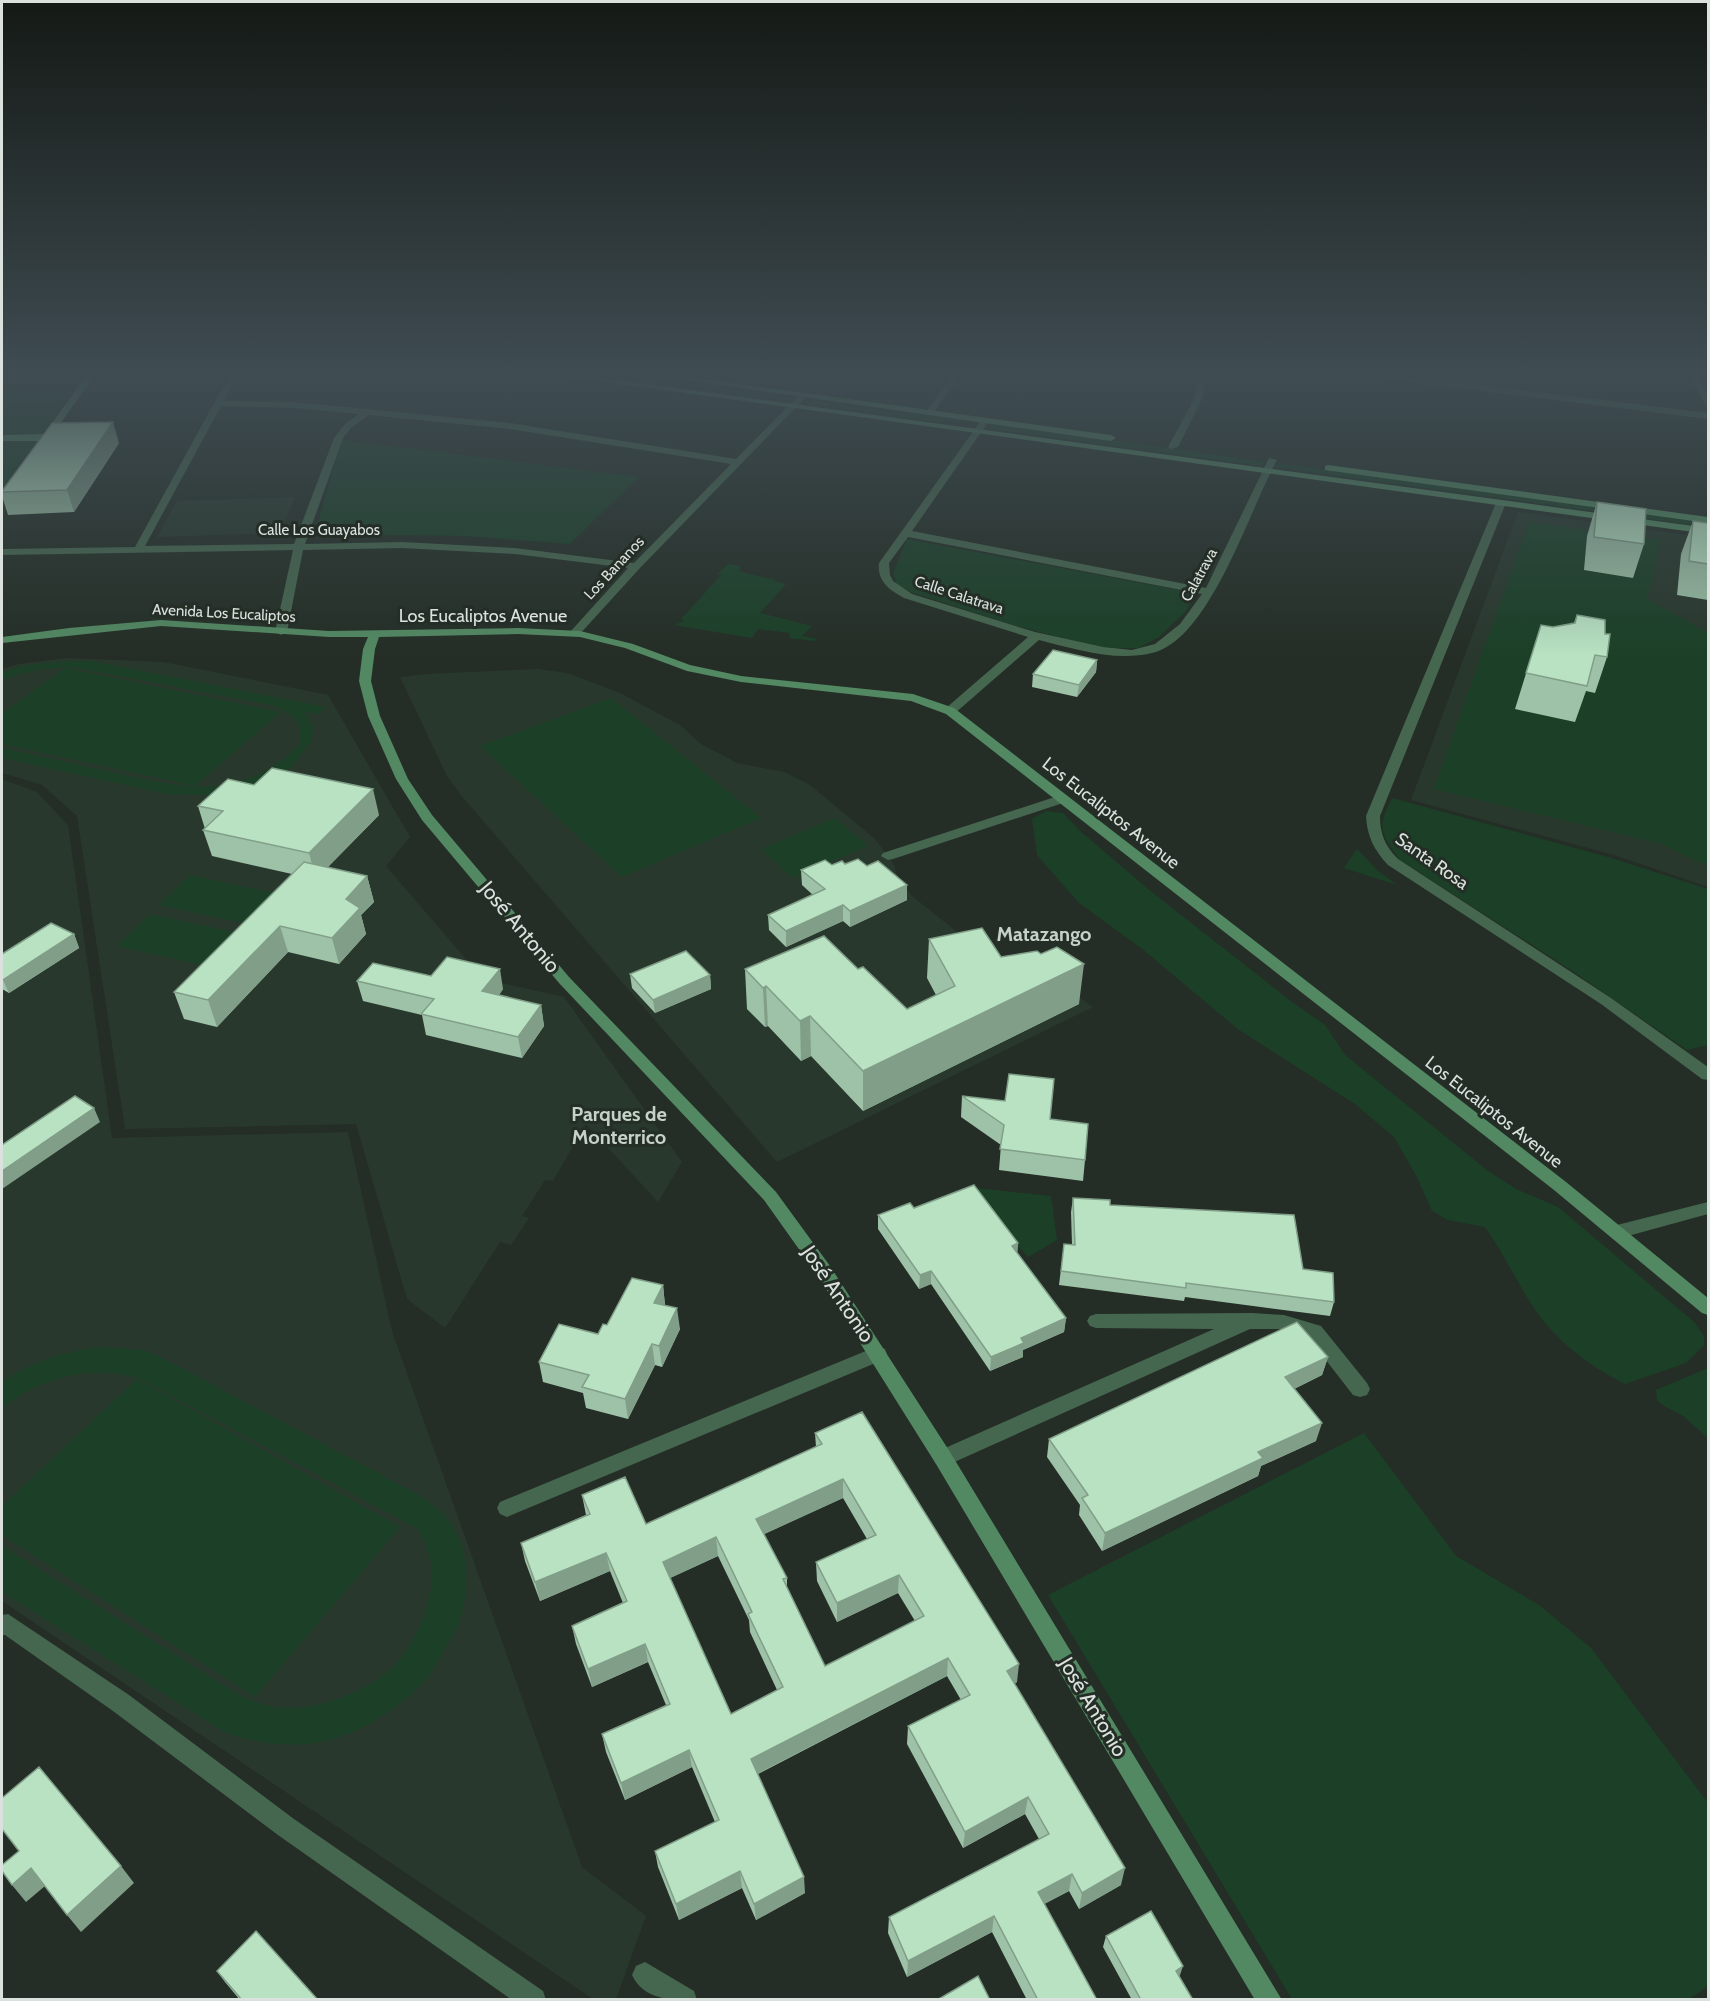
<svg xmlns="http://www.w3.org/2000/svg" width="1710" height="2001" font-family="Cabin,sans-serif">
<rect width="100%" height="100%" fill="#242e26"/>
<!-- built -->
<g fill="#29382d">
<path d="M295,497l-15,36 -123,4 20,-36z"/>
<path d="M1518,512l190,26v349l-94,-32 -203,-55z"/>
<path d="M66,658l97,4 165,33 82,142 -24,29 97,113 81,18 118,165 -24,40 -72,-78 -33,57 -8,-1 -23,36 7,2 -18,27 -11,-3 -55,86 -38,-29 -51,-175 -231,5 -48,-313 -35,-31 -40,-12v-104l17,-5z"/>
<path d="M538,669l29,4 53,20 60,32 21,19 36,19 47,9 26,13 65,54 18,24 6,17 13,16 54,43 97,47 30,21 -316,155 -317,-368 -13,-18 -47,-99 27,-3z"/>
<path d="M2,779l35,13 31,33 44,313 236,-6 44,199 190,536 64,49 -30,83h-23l-591,-398z"/>
</g>
<!-- green -->
<g fill="#1b4027">
<path d="M2,376h81l-81,113z"/>
<path d="M586,376h49l151,21 4,3 -7,1z"/>
<path d="M812,400l152,20c-10,8 -133,-13 -154,-15l-2,-4z"/>
<path d="M993,423l272,39 -4,4 -270,-37 -2,-4z"/>
<path d="M341,440l298,37 -69,67 -105,-8 -150,-2z"/>
<path d="M1278,463l430,59v5l-434,-60z"/>
<path d="M1529,522l132,18 -14,59 61,34v233l-46,-22 -228,-55z"/>
<path d="M907,539l287,54 -7,17 -28,27 -20,11h-20l-23,-1 -83,-22 -115,-37 -5,-15z"/>
<path d="M728,564l13,2 -2,5 31,8 6,-1 -2,3 12,3 -26,29 52,13 -10,10 15,3 -2,2 -26,-3 1,-5 -32,-4 -6,9 -78,-13 10,-4 -3,-2 40,-44 -4,-1z"/>
<path d="M77,661h13l236,46 -8,7 -14,-2 9,16 -2,13 -19,26 -34,18 -45,10 -46,-1 -165,-36v-10c37,8 75,16 113,25 75,16 123,29 185,-28 4,-26 -8,-32 -30,-40l-198,-38 -32,2 -38,10v-7l24,-7z"/>
<path d="M65,668l216,44 -86,74 -193,-42v-30z"/>
<path d="M611,698l150,120 -139,59 -142,-131z"/>
<path d="M1392,798l216,59 100,32v156l-21,5 -113,-78 -174,-112c-19,-27 -24,-31 -8,-62z"/>
<path d="M1046,811l17,2 17,18 73,62 143,112 29,20 20,30 143,116 28,18 42,18 136,115 10,14v9l-18,18 -61,21c-32,-16 -62,-38 -84,-66 -21,-28 -35,-62 -56,-91l-37,-7 -16,-9 -15,-34 -23,-40 -39,-33 -116,-74 -98,-82 -63,-46 -41,-47 -5,-36z"/>
<path d="M835,818l33,28 -76,32 -31,-29z"/>
<path d="M1357,849l21,22 19,14 -53,-17z"/>
<path d="M190,875l84,18 -30,30 -85,-18z"/>
<path d="M150,914l84,18 -32,33 -85,-19z"/>
<path d="M965,1187l86,9 6,44 -29,17z"/>
<path d="M100,1347l43,3 18,7 260,139c9,7 20,14 27,24 23,29 22,72 10,105 -4,10 -11,19 -16,28 -4,8 -8,17 -14,24 -25,29 -69,58 -108,65 -33,6 -62,1 -94,-9l-224,-141v-46l236,148c7,3 14,7 21,9 40,15 103,-7 133,-35 11,-10 19,-25 26,-38 11,-23 18,-49 11,-75 -1,-9 -7,-18 -11,-26l-280,-151c-49,-13 -96,-1 -136,30v-26c30,-20 61,-30 98,-35z"/>
<path d="M1708,1368v70l-25,-22 -19,-10 -7,-6 -1,-10z"/>
<path d="M137,1379l263,148 -145,170 -253,-162v-29z"/>
<path d="M1364,1433l92,123 83,49 52,43 117,155v183l-19,13h-397l-244,-404z"/>
</g>
<g fill="none" stroke-linecap="round" stroke-linejoin="round">
<!-- street -->
<g fill="#46674f" fill-rule="evenodd">
<path d="M229,376h8l-13,25 69,1 217,21 226,36 64,-65 7,2 -167,172 -62,68h-8v-4l58,-64 -113,-14 -113,-6 -99,2 -16,82 -6,3 -6,-3 18,-82 -291,5v-6l133,-2zM221,406l72,2 66,6 -14,10 -11,14 -40,106 -149,2zM369,415l141,14 221,35 -97,99 -119,-15 -113,-6 -97,2 38,-106 8,-10z"/>
<path d="M951,376h8l-27,39h-6l-1,-2z"/>
<path d="M1200,376h8l-6,23 -24,48 -8,2 -2,-2 26,-48z"/>
<path d="M1382,376h26l300,37v6l-322,-40z"/>
<path d="M1690,376h8l10,19v10l-4,-3z"/>
<path d="M985,418l4,3 -77,110 294,57 63,-130 8,2c-27,48 -67,180 -125,193 -37,9 -77,-4 -113,-13l-85,74 -4,1 -6,-4 2,-3 82,-71 -124,-39c-15,-8 -27,-17 -25,-35l103,-144zM908,537l294,57 -22,30 -25,20 -23,6 -29,-3 -68,-15 -123,-38 -19,-13 -3,-6 -1,-12z"/>
<path d="M1501,500l5,3 -126,313c0,18 5,30 18,43l213,139 97,69v13l-6,-1 -101,-75 -213,-139c-14,-15 -21,-29 -22,-49l130,-313z"/>
<path d="M1064,794l6,4 -1,3 -176,58 -5,1 -7,-4 2,-3z"/>
<path d="M1708,1202v12l-91,25 -6,-2 -3,-5 3,-5 6,-2z"/>
<path d="M1252,1313l32,2 37,11 46,57 3,6 -3,6 -7,2 -7,-2 -45,-58 -24,-8h-34l-300,135 -7,3 -7,-3 -3,-6 3,-6 278,-123 -118,-1 -6,-2 -3,-5 3,-5 6,-2z"/>
<path d="M878,1346l7,3 2,5 -2,5 -371,155 -7,3 -7,-3 -3,-6 3,-6z"/>
<path d="M8,1614l121,81 165,124 249,172 3,9h-34l-234,-165 -165,-124 -108,-76h-3v-20z"/>
<path d="M645,1962l49,29 3,9c-24,0 -53,1 -65,-25l4,-9z"/>
</g>
<!-- secondary -->
<g fill="#538962" fill-rule="evenodd">
<path d="M86,376h8l-46,65h-46v-6l42,-1z"/>
<path d="M562,376h24l1122,152v6z"/>
<path d="M658,376h24l429,59 5,3 -5,3z"/>
<path d="M1328,465l380,52v6l-383,-53v-4z"/>
<path d="M161,620l168,11 189,-3 62,3 53,13 57,21 51,11 172,18 41,14 612,474 142,116v17l-6,-2 -148,-123 -608,-476 -35,-13 -170,-19 -54,-11 -62,-23 -45,-11 -62,-3 -139,3 -4,12 -4,32 9,35 28,63 24,36 137,162 207,215 54,74 120,186 332,548h-27l-319,-536 -118,-188 -54,-76 -205,-217 -137,-163 -26,-41 -28,-63 -9,-35 4,-32 5,-12h-39l-168,-11 -159,17v-6l67,-9z"/>
</g>
</g>
<!-- wall -->
<g fill="#9ec2a7" fill-rule="evenodd">
<path d="M119,443l-45,69 -66,3 -6,-19v-5z"/>
<path d="M1597,502l47,42 -11,34 -49,-8 3,-34z"/>
<path d="M1693,521l15,2v77l-31,-5 4,-41z"/>
<path d="M1577,615l28,19 2,23 -12,36 -9,-2 -11,31 -60,-13 26,-84 12,2 21,-4z"/>
<path d="M1097,660l-1,12 -19,25 -45,-10 1,-13z"/>
<path d="M198,806l181,9 -51,52 39,9 7,26 -13,13 5,19 -27,30 -51,-12 -71,75 -33,-8 -10,-27 118,-118 -80,-18 -9,-26 2,-1z"/>
<path d="M845,864l62,36 -57,27 -7,-6 -57,26 -17,-17 -1,-15 45,-20 -11,-10 -1,-15z"/>
<path d="M74,934l5,14 -70,45 -7,-4v-35z"/>
<path d="M929,939l72,18 78,47 -216,107 -52,-55 -10,5 -33,-35 -3,1 -18,-18 -2,-40h113l49,40 29,-14 -9,-17z"/>
<path d="M630,974l80,1 1,14 -56,24 -23,-25z"/>
<path d="M431,976l72,13 -4,6 42,10 3,21 -22,32 -96,-23 -4,-20 -59,-14 -6,-20z"/>
<path d="M962,1096l88,24 35,40 -2,21 -84,-11 2,-25 -40,-28z"/>
<path d="M1073,1198l37,7 193,64 31,33 -4,14 -145,-19 -1,4 -125,-16 5,-41 8,1 -1,-33z"/>
<path d="M914,1208l104,35 -1,10 49,65 -2,14 -41,18v7l-33,14 -59,-87 -12,5 -41,-60v-14z"/>
<path d="M663,1285l2,20 15,24 -18,38 -7,-2 -27,54 -42,-11 -3,-15 -40,-11 -4,-20 59,-28 9,-9z"/>
<path d="M1328,1357l-6,18 -28,14 22,52 -55,25 -3,10 -156,75 -23,-36 1,-10 -33,-48 2,-18z"/>
<path d="M815,1433l202,249 -3,2 107,201 -42,24 -10,-18 -25,13 53,96h-70l-35,-68 -85,45 -19,-44 1,-16 150,-78 -14,-25 -62,34 -56,-104 1,-18 53,-26 -14,-24 -189,98 47,119 -49,27 -14,-32 -63,32 -21,-53 -3,-16 60,-29 -23,-55 -67,33 -19,-48 -4,-18 64,-29 -18,-43 -56,25 -16,-43 -4,-18 51,-23 -13,-32 -70,30 -15,-40 -4,-18 65,-28 -4,-20 64,29 170,-77zM843,1498l24,41 -51,23 1,19 20,41 61,-29 17,28 -90,45 -38,-79v-9l-23,-44zM718,1556l31,64 1,12 27,58 -46,24 -61,-136z"/>
<path d="M1106,1936l73,41 14,23h-61l-29,-53z"/>
<path d="M217,1971l101,29h-78l-15,-18z"/>
</g>
<!-- shaded-wall -->
<g fill="#819e88">
<path d="M113,422l6,21 -45,69 -7,-22z"/>
<path d="M1097,660l-1,12 -19,25 2,-12z"/>
<path d="M373,789l6,26 -63,64 -7,-26z"/>
<path d="M367,876l7,26 -13,13 5,19 -27,30 -7,-26 14,-39z"/>
<path d="M907,885v15l-57,27v-16z"/>
<path d="M843,905v16l-57,26v-16z"/>
<path d="M280,926l8,26 -71,75 -9,-27z"/>
<path d="M74,934l5,14 -70,45 -6,-13z"/>
<path d="M1084,964l-5,40 -216,107v-40z"/>
<path d="M500,969l3,20 -17,23 -4,-21z"/>
<path d="M710,975l1,14 -56,24 -2,-13z"/>
<path d="M766,986l2,40 -3,1 -2,-39z"/>
<path d="M541,1005l3,21 -22,32 -4,-21z"/>
<path d="M810,1016l1,40 -10,5 -1,-40z"/>
<path d="M94,1108l6,14 -98,67v-18z"/>
<path d="M1018,1243l-1,14 -5,-11z"/>
<path d="M931,1271v13l-12,5 1,-14z"/>
<path d="M663,1285l2,21 -11,-3z"/>
<path d="M677,1308l3,21 -18,38 -3,-21z"/>
<path d="M1066,1318l-2,14 -41,18v7l-33,14 1,-14 30,-19z"/>
<path d="M652,1344l3,21 -27,54 -3,-20z"/>
<path d="M1328,1357l-6,18 -42,21 5,-19z"/>
<path d="M1322,1423l-6,18 -55,25 -3,10 -156,75 3,-18 153,-81z"/>
<path d="M843,1479v19l-85,39 -2,-18z"/>
<path d="M716,1537l2,19 -52,24 -3,-18z"/>
<path d="M606,1553l4,18 -70,30 -5,-19z"/>
<path d="M899,1575l-1,18 -61,29v-19z"/>
<path d="M645,1644l3,18 -56,25 -4,-18z"/>
<path d="M948,1658l-1,18 -194,100 -2,-17z"/>
<path d="M1019,1664l-2,18 -13,7 3,-18z"/>
<path d="M689,1750l3,17 -67,33 -4,-17z"/>
<path d="M1028,1797l-3,17 -62,34 2,-16z"/>
<path d="M121,1866l13,17 -53,49 -14,-17z"/>
<path d="M31,1868l14,18 -19,16 -14,-17z"/>
<path d="M1125,1868l-4,17 -42,24 3,-16z"/>
<path d="M740,1871l2,17 -63,32 -3,-16z"/>
<path d="M1072,1874l-3,17 -34,18 3,-17z"/>
<path d="M804,1877l1,16 -49,27 -2,-16z"/>
<path d="M994,1916l-2,16 -85,45 1,-16z"/>
<path d="M1183,1966l-4,12 -3,-7z"/>
</g>
<!-- building -->
<g fill="#b8e2c2" stroke="#819e88" stroke-width="1.5" fill-rule="evenodd">
<path d="M113,422l-46,68 -65,2v-1l50,-68z"/>
<path d="M1597,502l49,7 -2,35 -50,-7z"/>
<path d="M1693,521l15,2v41l-19,-3z"/>
<path d="M1577,615l28,5v14h5l-3,23 -12,-2 -8,31 -61,-13 15,-48 12,2 22,-4z"/>
<path d="M1053,650l44,10 -18,25 -46,-11z"/>
<path d="M272,768l101,21 -64,64 -106,-23 20,-19 -25,-5 30,-27 26,6z"/>
<path d="M858,859l9,7 11,-5 29,24 -57,26 -7,-6 -57,26 -18,-16 57,-26 -24,-19 24,-10 7,5 10,-4 3,3z"/>
<path d="M304,862l63,14 -21,23 14,9 -28,30 -52,-12 -72,74 -34,-8z"/>
<path d="M51,923l23,11 -71,46 -1,-1v-25z"/>
<path d="M982,928l19,29 36,-6 4,3 16,-7 27,17 -221,107 -53,-55 -10,5 -34,-35 -3,2 -18,-19 79,-33 34,33 5,-2 44,42 48,-23 -26,-47z"/>
<path d="M686,951l24,24 -57,25 -23,-26z"/>
<path d="M447,957l53,12 -18,22 59,14 -23,32 -97,-23 13,-15 -77,-18 16,-18 58,13z"/>
<path d="M1009,1074l45,5 -4,40 38,5 -3,36 -85,-11 4,-24 -42,-29 43,5z"/>
<path d="M75,1096l19,12 -92,63v-26z"/>
<path d="M974,1185l44,58 -6,3 54,72 -45,20 3,5 -33,14 -60,-86 -11,4 -42,-60 32,-12 4,5z"/>
<path d="M1073,1198l37,2v5l184,10 9,54 30,4 1,29 -148,-19v5l-125,-17 3,-27 11,1z"/>
<path d="M632,1278l31,7 -9,18 23,5 -18,38 -7,-2 -27,55 -43,-12 7,-12 -50,-13 20,-38 39,10 5,-10 4,1z"/>
<path d="M1297,1322l31,35 -43,20 37,46 -64,29 5,6 -158,75 -23,-35 6,-3 -39,-56z"/>
<path d="M862,1412l157,252 -12,7 118,197 -43,25 -10,-19 -34,18 59,108h-59l-44,-84 -86,45 -19,-44 160,-83 -21,-37 -63,35 -57,-106 62,-31 -22,-37 -197,101 53,118 -50,27 -14,-33 -64,33 -21,-53 64,-31 -30,-70 -68,33 -19,-49 68,-30 -25,-60 -57,25 -16,-43 55,-25 -21,-48 -71,29 -14,-39 69,-29 -8,-19 43,-18 21,47 176,-80 -7,-11zM843,1479l33,56 -60,27 21,41 62,-28 25,41 -99,50 -42,-87 4,-1 -31,-59zM716,1537l36,75 -4,2 35,73 -52,27 -68,-152z"/>
<path d="M39,1767l82,99 -54,49 -36,-47 -19,17 -10,-14v-6l17,-14 -17,-22v-31z"/>
<path d="M1151,1911l32,55 -7,5 17,29h-52l-35,-64z"/>
<path d="M256,1931l62,69h-76l-25,-29z"/>
<path d="M978,1976l12,24h-53z"/>
</g>
<!-- sky -->
<linearGradient id="sky" x2="0" y2="1"><stop stop-color="#141915"/><stop offset="0.57" stop-color="#3f4c52"/><stop offset="1" stop-color="#3f4c52" stop-opacity="0"/></linearGradient>
<rect width="1710" height="656" fill="url(#sky)"/>
<g text-anchor="middle" stroke-width="6" stroke-linejoin="round" paint-order="stroke">
<!-- far-street labels -->
<g font-size="15" fill="#dbe2dd" stroke="#242e26">
<text x="319" y="535">Calle Los Guayabos</text>
<text transform="translate(614 568) rotate(-47)" y="5">Los Bananos</text>
<text transform="translate(1199 575) rotate(-61)" y="5">Calatrava</text>
<text transform="translate(959 595) rotate(18)" y="5">Calle Calatrava</text>
<text transform="translate(224 613) rotate(3)" y="5">Avenida Los Eucaliptos</text>
</g>
<!-- street labels -->
<g font-size="18" fill="#dbe2dd" stroke="#242e26">
<text x="483" y="622">Los Eucaliptos Avenue</text>
<text transform="translate(1111 813) rotate(38)" y="6">Los Eucaliptos Avenue</text>
<text transform="translate(1432 861) rotate(35)" y="6">Santa Rosa</text>
<text transform="translate(1494 1112) rotate(38)" y="6">Los Eucaliptos Avenue</text>
</g>
<!-- neighbourhood labels -->
<g font-size="20" font-weight="bold" fill="#c5d2c8" stroke="#242e26">
<text x="1044" y="941">Matazango</text>
<text x="619" y="1121">Parques de<tspan x="619" dy="23">Monterrico</tspan></text>
</g>
<!-- near-street labels -->
<g font-size="21" fill="#dbe2dd" stroke="#242e26">
<text transform="translate(520 927) rotate(50)" y="7">José Antonio</text>
<text transform="translate(838 1294) rotate(56)" y="7">José Antonio</text>
<text transform="translate(1093 1707) rotate(59)" y="7">José Antonio</text>
</g>
</g>
<!-- border -->
<rect width="1710" height="2001" fill="none" stroke="#dbe2dd" stroke-width="6"/>
</svg>
